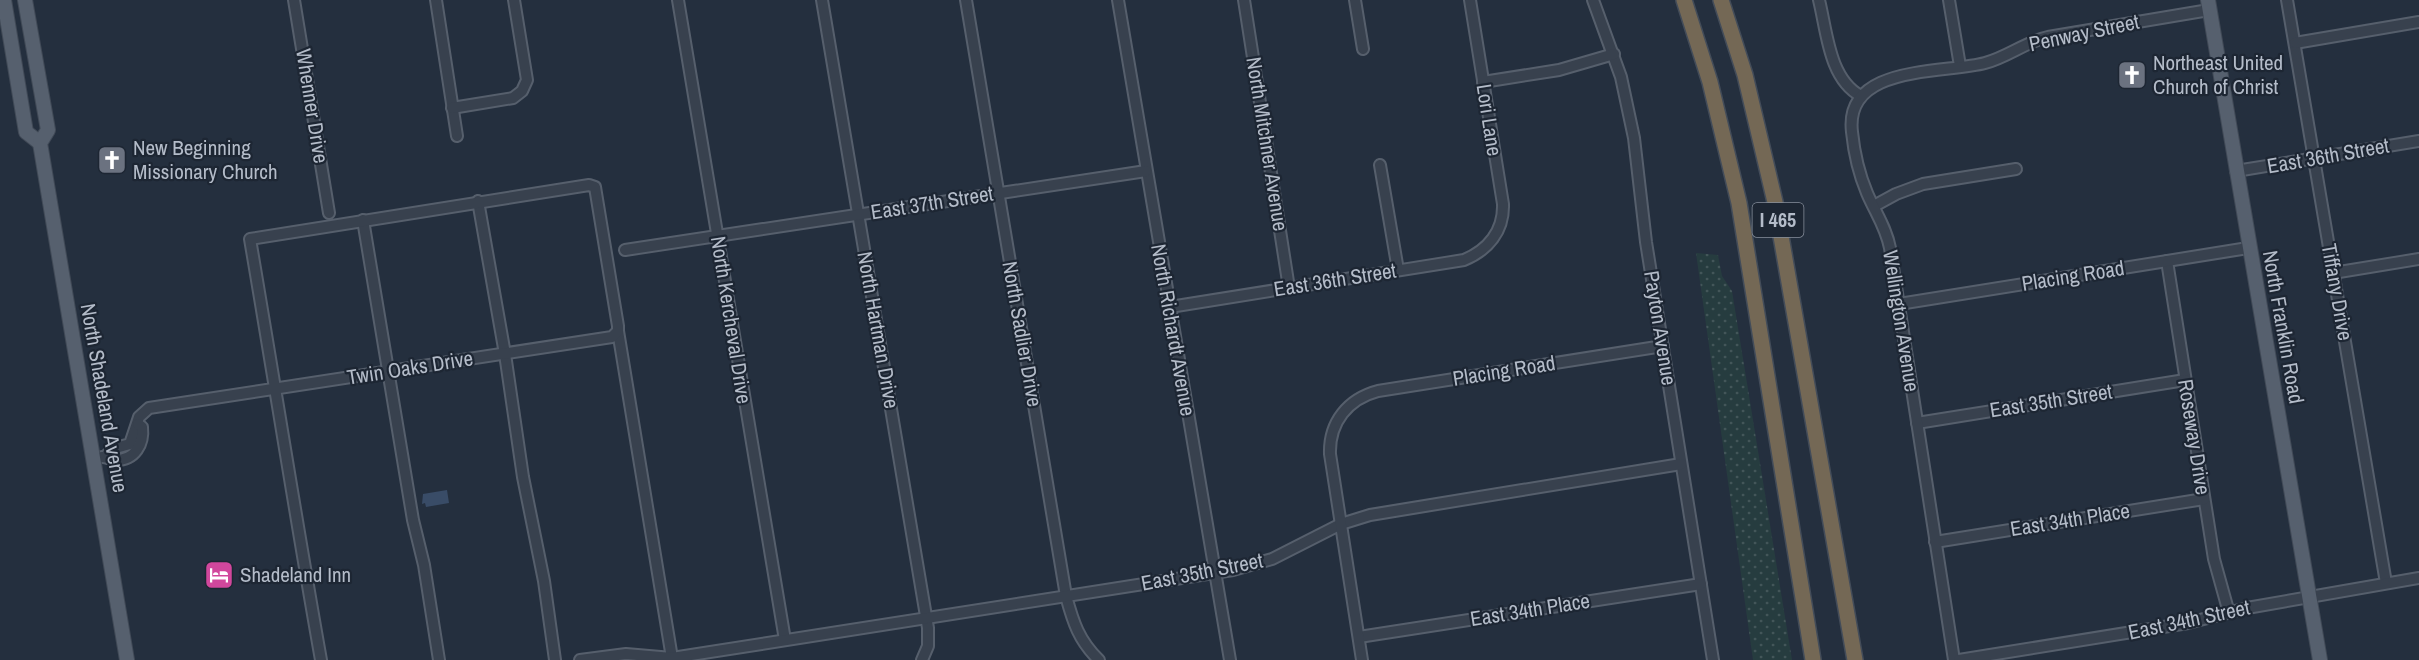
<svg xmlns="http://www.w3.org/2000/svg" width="2419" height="660" font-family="'Archivo Narrow',sans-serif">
<defs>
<pattern id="grass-dots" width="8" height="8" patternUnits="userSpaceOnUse" patternTransform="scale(1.5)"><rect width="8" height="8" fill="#263c3f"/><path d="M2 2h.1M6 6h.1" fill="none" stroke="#435659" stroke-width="1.8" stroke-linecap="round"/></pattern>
</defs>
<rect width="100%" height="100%" fill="#242f3e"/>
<!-- grass -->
<path fill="url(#grass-dots)" d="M1696,253l22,2 4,21 10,15 60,369h-39z"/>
<!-- water -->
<path fill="#394c67" d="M447,490l2,13 -23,4 -1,-4 -3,1 1,-10z"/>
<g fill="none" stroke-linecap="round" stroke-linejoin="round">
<!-- minor casing -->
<g stroke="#565f6c" stroke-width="14">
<g id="minor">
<path d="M294,0l35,213"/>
<path d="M436,0l21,136"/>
<path d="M678,0l107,640"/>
<path d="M822,0l106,628v18l-6,14"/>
<path d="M966,0l100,596c7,26 13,45 33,64"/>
<path d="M1118,0l112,660"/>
<path d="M1244,0l45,288"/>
<path d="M1355,0l8,49"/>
<path d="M1593,0l28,77 13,61 12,104 67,418"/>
<path d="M1819,0c8,32 10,79 42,96"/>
<path d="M1949,0l11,66"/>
<path d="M2287,0l99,583"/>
<path d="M2295,43l124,-21"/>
<path d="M1483,82l76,-12 55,-16"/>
<path d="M452,108l61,-10 9,-7 5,-11 -13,-80"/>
<path d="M1380,165l18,105"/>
<path d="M2236,171l183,-30"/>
<path d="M478,201l27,153 18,123 21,104 11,79"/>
<path d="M1874,206l22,-12 27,-10 93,-15"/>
<path d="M363,220l50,300 11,45 15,95"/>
<path d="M625,250l521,-79"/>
<path d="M2167,261l47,298 15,54"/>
<path d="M2333,273l86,-14"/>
<path d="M1899,304l349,-56"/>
<path d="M1170,307l294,-47c24,-10 40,-29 39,-56l-33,-204"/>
<path d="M618,331l54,327"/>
<path d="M1917,423l268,-43"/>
<path d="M106,456l6,-7 18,-5 9,-27 10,-9 463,-71 6,-6v-5l-23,-139 -6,-2 -339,54c24,140 46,281 71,421"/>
<path d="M102,457c6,0 8,3 14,3 19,0 28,-16 26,-33l-4,-3"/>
<path d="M1935,542l269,-43"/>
<path d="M1359,637l342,-53"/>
<path d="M580,660l46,-6 46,4 561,-88 39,-11 69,-35 29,-9 311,-51"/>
<path d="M1362,660l-32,-206c-1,-32 18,-55 48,-63l285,-45"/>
<path d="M1954,660l-64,-412c-4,-21 -15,-36 -23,-55 -8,-19 -13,-41 -15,-61 -8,-68 92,-58 133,-69 23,-6 40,-21 63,-26l161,-27"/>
<path d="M1959,660l229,-37 59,-15 172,-30"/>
</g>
</g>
<!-- major casing -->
<g stroke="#414a57" stroke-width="16">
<g id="major">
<path d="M4,0l22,132 14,11"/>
<path d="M25,0l23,130 -8,13 87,517"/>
<path d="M2208,0l112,660"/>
</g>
</g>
<!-- highway casing -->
<g stroke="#434c59" stroke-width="18">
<g id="highway">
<path d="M1684,0l26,82 29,121 74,457"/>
<path d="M1721,0l24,75 30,127 80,458"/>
</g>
</g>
<!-- minor -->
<use href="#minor" stroke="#38414e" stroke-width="10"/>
<!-- major -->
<use href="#major" stroke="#56606e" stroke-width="14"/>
<!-- highway -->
<use href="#highway" stroke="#746855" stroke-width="15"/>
</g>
<!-- icons -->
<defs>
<g id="church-square" transform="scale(1.5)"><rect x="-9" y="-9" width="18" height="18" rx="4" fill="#6b7280" stroke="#1d2633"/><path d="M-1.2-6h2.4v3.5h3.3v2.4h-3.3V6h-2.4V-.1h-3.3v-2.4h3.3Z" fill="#fff"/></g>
<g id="hotel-square" transform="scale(1.5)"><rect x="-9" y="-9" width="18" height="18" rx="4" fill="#d1479c" stroke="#1d2633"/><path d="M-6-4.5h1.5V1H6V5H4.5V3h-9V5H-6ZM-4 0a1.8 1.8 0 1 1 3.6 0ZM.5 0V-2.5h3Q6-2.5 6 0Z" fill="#fff"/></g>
</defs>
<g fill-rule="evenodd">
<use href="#church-square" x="2132" y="75"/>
<use href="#church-square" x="112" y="160"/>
<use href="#hotel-square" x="219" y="575"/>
</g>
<g text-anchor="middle" stroke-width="4.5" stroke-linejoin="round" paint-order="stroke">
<!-- shield labels -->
<rect fill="#1d2633" stroke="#878f9c" stroke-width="1.5" x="1752.5" y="203" width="51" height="34" rx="4.5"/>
<g font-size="20" font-weight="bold" fill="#b4bcc9">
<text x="1778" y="227">I 465</text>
</g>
<!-- street labels -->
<g font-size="21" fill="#b4bcc9" stroke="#1d2633">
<text transform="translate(2084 33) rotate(-12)" y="7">Penway Street</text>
<text transform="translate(312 106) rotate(81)" y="7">Whenner Drive</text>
<text transform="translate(1489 120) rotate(81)" y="7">Lori Lane</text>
<text transform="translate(1267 144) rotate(81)" y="7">North Mitchner Avenue</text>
<text transform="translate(2328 156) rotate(-10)" y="7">East 36th Street</text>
<text transform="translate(932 203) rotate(-9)" y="7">East 37th Street</text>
<text transform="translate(2073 276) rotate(-9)" y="7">Placing Road</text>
<text transform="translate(1335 280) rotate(-9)" y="7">East 36th Street</text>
<text transform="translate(2337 292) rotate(80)" y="7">Tiffany Drive</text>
<text transform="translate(731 320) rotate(81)" y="7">North Kercheval Drive</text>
<text transform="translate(1901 321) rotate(81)" y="7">Wellington Avenue</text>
<text transform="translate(2283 327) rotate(80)" y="7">North Franklin Road</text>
<text transform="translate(1660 328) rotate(81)" y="7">Payton Avenue</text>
<text transform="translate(878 330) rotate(80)" y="7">North Hartman Drive</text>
<text transform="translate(1173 330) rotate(80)" y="7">North Richardt Avenue</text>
<text transform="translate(1022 334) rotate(80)" y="7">North Sadlier Drive</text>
<text transform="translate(410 368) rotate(-9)" y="7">Twin Oaks Drive</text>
<text transform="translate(1504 371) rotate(-9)" y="7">Placing Road</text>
<text transform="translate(104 398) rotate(80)" y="7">North Shadeland Avenue</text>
<text transform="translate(2051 401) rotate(-9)" y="7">East 35th Street</text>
<text transform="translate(2194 437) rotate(81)" y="7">Roseway Drive</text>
<text transform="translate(2070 520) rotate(-9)" y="7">East 34th Place</text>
<text transform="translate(1202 572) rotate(-11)" y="7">East 35th Street</text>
<text transform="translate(1530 610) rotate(-9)" y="7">East 34th Place</text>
<text transform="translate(2189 620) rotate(-12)" y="7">East 34th Street</text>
</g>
<!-- poi labels -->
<g font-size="21" fill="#b4bcc9" stroke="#1d2633" text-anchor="start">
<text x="2153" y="70">Northeast United<tspan x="2153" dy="24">Church of Christ</tspan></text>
<text x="133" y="155">New Beginning<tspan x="133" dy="24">Missionary Church</tspan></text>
<text x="240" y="582">Shadeland Inn</text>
</g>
</g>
</svg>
